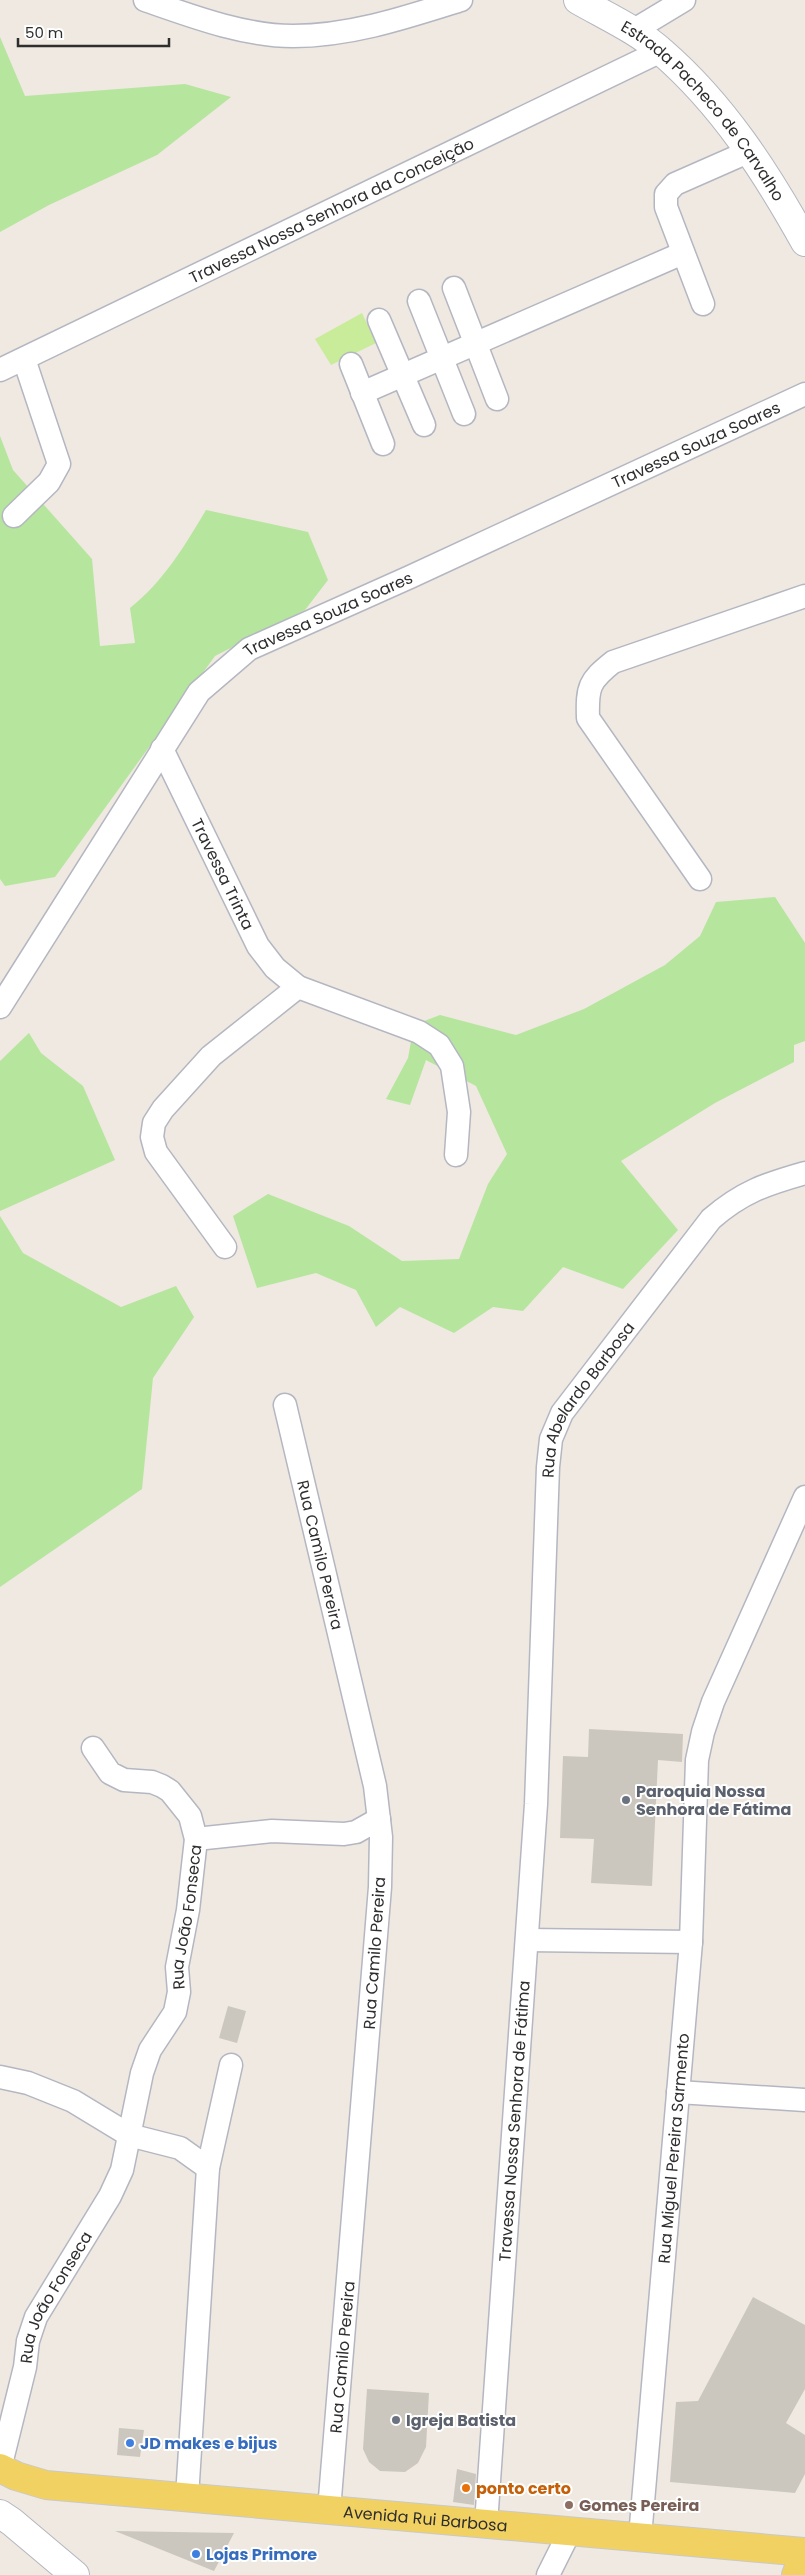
<svg xmlns="http://www.w3.org/2000/svg" width="805" height="2575" font-family="Poppins,sans-serif">
<rect width="100%" height="100%" fill="#efe9e1"/>
<!-- green -->
<g fill="#b6e59e">
<path d="M0,37l25,59 160,-12 46,13 -74,58 -108,50 -49,27z"/>
<path d="M0,436l13,34 79,89 8,87 35,-3 -5,-35c33,-26 54,-61 76,-98l102,22 20,48 -23,30 -90,46 -160,221 -50,9 -5,-7z"/>
<path d="M775,897l30,46v98l-11,4v17l-79,41 -94,58 57,69 -55,59 -60,-22 -40,44 -30,-4 -39,26 -54,-26 -24,20 -20,-37 -40,-17 -59,15 -24,-72 35,-22 81,32 53,35 57,-2 29,-75 19,-30 -31,-68 -50,-26 -16,45 -24,-6 22,-41 6,-33 26,-10 76,20 68,-26 81,-44 35,-29 16,-34z"/>
<path d="M29,1033l12,20 42,33 32,74 -115,51v-150z"/>
<path d="M0,1216l23,37 98,54 55,-21 18,31 -41,61 -11,111 -142,98z"/>
</g>
<!-- pitch -->
<path fill="#c9ec9a" d="M362,313l14,30 -45,22 -16,-26z"/>
<!-- building -->
<g fill="#cbc7bf">
<path d="M589,1729l94,5 -1,28 -24,-2 -6,126 -61,-3 3,-44 -34,-1 3,-82 25,1z"/>
<path d="M228,2006l18,5 -9,32 -18,-5z"/>
<path d="M753,2297l52,28v64l-19,34 19,12v39l-10,19 -125,-11 6,-80 22,-1z"/>
<path d="M367,2389l62,4 -3,54 -8,16 -13,9 -25,-1 -11,-9 -6,-13z"/>
<path d="M119,2428l25,2 -4,27 -23,-2z"/>
<path d="M457,2469l19,5 -2,31 -21,-3z"/>
<path d="M115,2531l119,2 -20,38z"/>
</g>
<g fill="none" stroke-linecap="round" stroke-linejoin="round">
<!-- street casing -->
<g stroke="#b4b7c1" stroke-width="25">
<g id="street">
<path d="M145,0c46,16 99,36 148,36 58,0 114,-19 168,-36"/>
<path d="M631,32l53,-32"/>
<path d="M454,288l43,111"/>
<path d="M419,301l45,113"/>
<path d="M703,304l-37,-97v-13l9,-10 75,-33"/>
<path d="M379,320l45,105"/>
<path d="M351,364l32,80"/>
<path id="s1" d="M0,370l661,-319"/>
<path d="M362,393l321,-140"/>
<path d="M14,516l35,-34 10,-18 -35,-105"/>
<path id="s2" d="M162,749l96,197 17,22 23,19 121,45 20,13 13,21 7,46 -3,43"/>
<path d="M700,879l-112,-161c-1,-31 1,-37 25,-56l192,-66"/>
<path id="s3" d="M0,1007l199,-315 50,-43 161,-72 395,-183"/>
<path d="M225,1247l-69,-95 -4,-15 2,-14 9,-14 48,-53 87,-69"/>
<path id="s4" d="M285,1405l90,381 6,51 -1,50 -51,623"/>
<path d="M196,1839l76,-8 72,3 12,-2 23,-13"/>
<path d="M527,1940l164,2"/>
<path d="M0,2077l28,6 45,18 56,34 51,13 28,20"/>
<path d="M678,2092l127,8"/>
<path id="s5" d="M0,2468l25,-101 3,-26 8,-24 74,-121 12,-26 20,-97 8,-23 25,-38 4,-20 -2,-25 11,-57 8,-71 -6,-23 -20,-25 -8,-5 -10,-4 -28,-2 -14,-7 -17,-25"/>
<path d="M187,2497l21,-329 23,-103"/>
<path id="s6" d="M486,2524l50,-720 12,-337 3,-28 11,-26 149,-194c31,-27 55,-35 94,-46"/>
<path id="s7" d="M640,2537l51,-595 6,-182 6,-28 10,-30 92,-205"/>
<path d="M548,2575l22,-44"/>
</g>
</g>
<!-- secondary casing -->
<g stroke="#b4b7c1" stroke-width="30">
<g id="secondary">
<path id="s8" d="M578,0c28,16 61,31 84,52 61,53 104,120 143,190"/>
<path d="M0,2514l12,8 63,53"/>
</g>
</g>
<!-- primary casing -->
<g stroke="#c9c9c9" stroke-width="30">
<g id="primary">
<path id="s9" d="M0,2468l16,8 30,9 759,67"/>
<path d="M796,2575l9,-23"/>
</g>
</g>
<!-- street -->
<use href="#street" stroke="#fff" stroke-width="22"/>
<!-- secondary -->
<use href="#secondary" stroke="#fff" stroke-width="28"/>
<!-- primary -->
<use href="#primary" stroke="#f2d163" stroke-width="28"/>
</g>
<!-- markers -->
<g fill="#6b7280" stroke="#fff" stroke-width="2">
<circle cx="626" cy="1800" r="5"/>
<circle cx="396" cy="2420" r="5"/>
</g>
<g fill="#3f7fe0" stroke="#fff" stroke-width="2">
<circle cx="130" cy="2443" r="5"/>
<circle cx="196" cy="2554" r="5"/>
</g>
<circle fill="#e8710a" stroke="#fff" stroke-width="2" cx="466" cy="2488" r="5"/>
<circle fill="#8d6e63" stroke="#fff" stroke-width="2" cx="569" cy="2505" r="5"/>
<g text-anchor="middle" stroke-width="4" stroke-linejoin="round" paint-order="stroke">
<!-- street labels -->
<g font-size="16" fill="#2e2e2e" stroke="#fff">
<text dy="6" stroke="none"><textPath href="#s8" startOffset="170">Estrada Pacheco de Carvalho</textPath></text>
<text dy="6" stroke="none"><textPath href="#s1" startOffset="368">Travessa Nossa Senhora da Conceição</textPath></text>
<text dy="6" stroke="none"><textPath href="#s3" startOffset="930">Travessa Souza Soares</textPath></text>
<text dy="6" stroke="none"><textPath href="#s3" startOffset="525">Travessa Souza Soares</textPath></text>
<text dy="6" stroke="none"><textPath href="#s2" startOffset="139">Travessa Trinta</textPath></text>
<text dy="6" stroke="none"><textPath href="#s6" startOffset="1138">Rua Abelardo Barbosa</textPath></text>
<text dy="6" stroke="none"><textPath href="#s4" startOffset="154">Rua Camilo Pereira</textPath></text>
<text dy="6" stroke="none"><textPath href="#s5" startOffset="591">Rua João Fonseca</textPath></text>
<text transform="translate(374 1953) rotate(-86)" y="6">Rua Camilo Pereira</text>
<text dy="6" stroke="none"><textPath href="#s6" startOffset="404">Travessa Nossa Senhora de Fátima</textPath></text>
<text dy="6" stroke="none"><textPath href="#s7" startOffset="390">Rua Miguel Pereira Sarmento</textPath></text>
<text dy="6" stroke="none"><textPath href="#s5" startOffset="181">Rua João Fonseca</textPath></text>
<text transform="translate(342 2357) rotate(-85)" y="6">Rua Camilo Pereira</text>
<text dy="6" stroke="none"><textPath href="#s9" startOffset="430">Avenida Rui Barbosa</textPath></text>
</g>
<!-- worship labels -->
<g font-size="16" font-weight="bold" fill="#5b616d" stroke="#fff" text-anchor="start">
<text x="636" y="1797">Paroquia Nossa<tspan x="636" dy="18">Senhora de Fátima</tspan></text>
<text x="406" y="2426">Igreja Batista</text>
</g>
<!-- shop labels -->
<g font-size="16" font-weight="bold" fill="#366cbe" stroke="#fff" text-anchor="start">
<text x="140" y="2449">JD makes e bijus</text>
<text x="206" y="2560">Lojas Primore</text>
</g>
<!-- food labels -->
<g font-size="16" font-weight="bold" fill="#c56008" stroke="#fff" text-anchor="start">
<text x="476" y="2494">ponto certo</text>
</g>
<!-- education labels -->
<g font-size="16" font-weight="bold" fill="#785e54" stroke="#fff" text-anchor="start">
<text x="579" y="2511">Gomes Pereira</text>
</g>
</g>
<!-- scale -->
<path d="M18 38v8h151v-8" fill="none" stroke="#2e2e2e" stroke-width="2.5"/>
<text x="25" y="38" font-size="15" fill="#2e2e2e" stroke="#ffffff" stroke-width="4" paint-order="stroke">50 m</text>
</svg>
